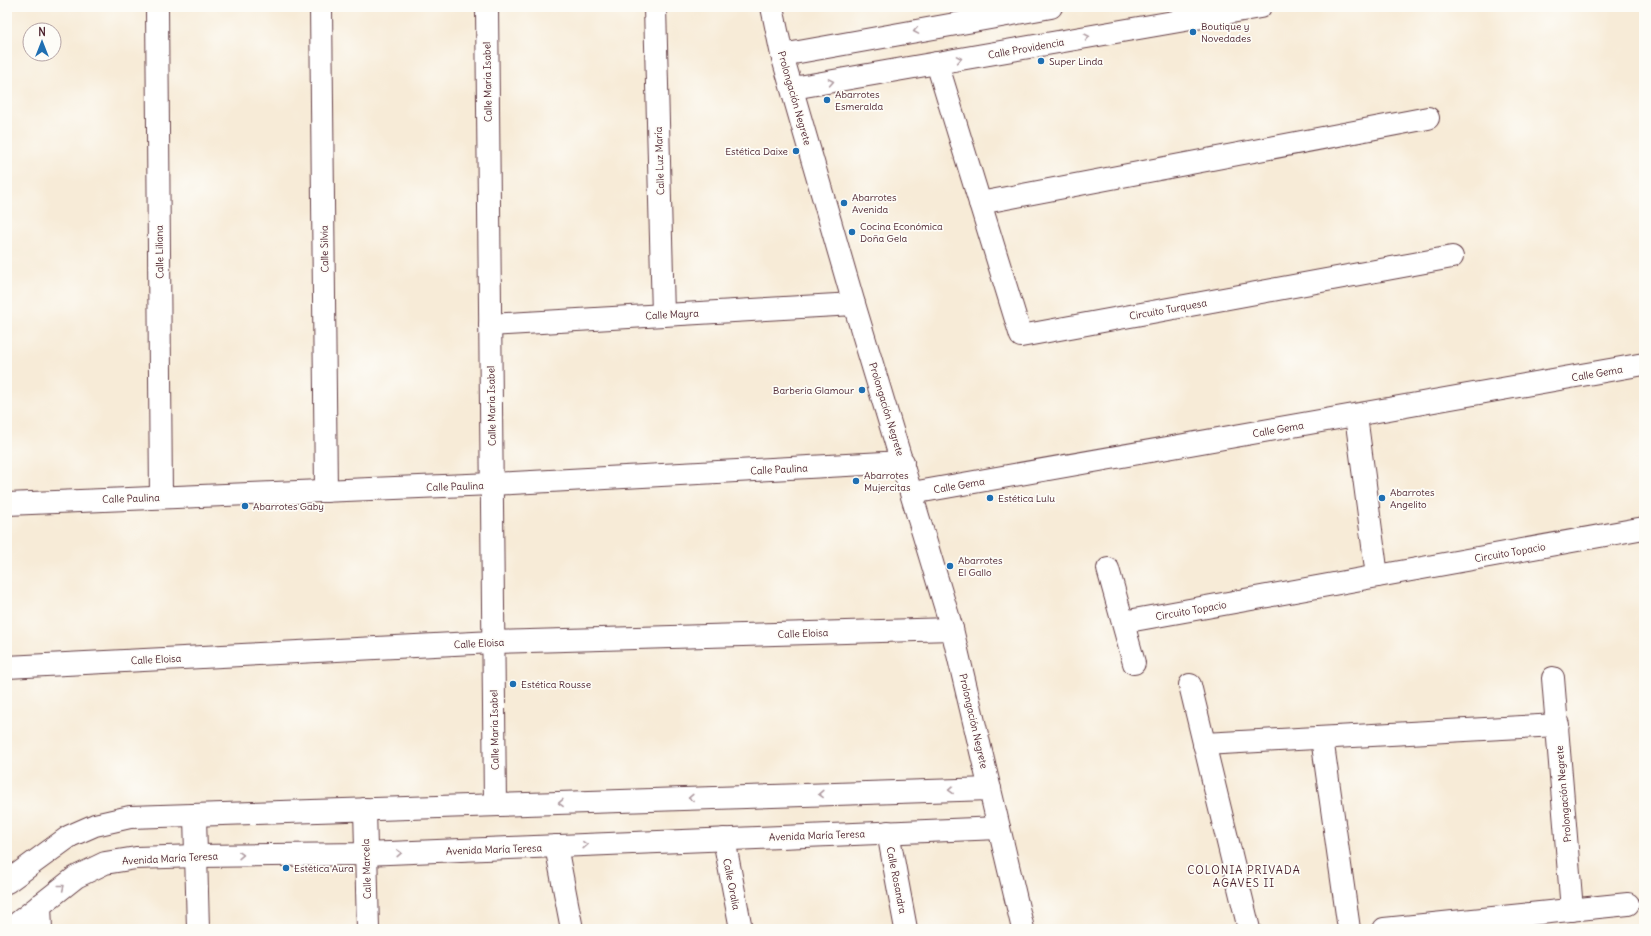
<svg xmlns="http://www.w3.org/2000/svg" width="1651" height="936" font-family="Delius,sans-serif">
<rect width="100%" height="100%" fill="#fdfcf7"/>
<filter id="ink" filterUnits="userSpaceOnUse"><feTurbulence type="fractalNoise" baseFrequency=".025" numOctaves="2"/><feDisplacementMap in="SourceGraphic" scale="8" xChannelSelector="R" yChannelSelector="G"/><feConvolveMatrix kernelMatrix="1 2 1 2 8 2 1 2 1" color-interpolation-filters="sRGB"/></filter>
<filter id="wash" filterUnits="userSpaceOnUse"><feTurbulence type="fractalNoise" baseFrequency=".012" numOctaves="4" result="noise"/><feDisplacementMap in="SourceGraphic" scale="16" xChannelSelector="R" yChannelSelector="G"/><feGaussianBlur stdDeviation="0.9" result="paint"/><feColorMatrix in="noise" values="0 0 0 0 0 0 0 0 0 0 0 0 0 0 0 0 0 1.4 0 .05"/><feComposite in="paint" operator="in"/></filter>
<g filter="url(#wash)">
<rect width="100%" height="100%" fill="#f7ebd7"/>
</g>
<g filter="url(#ink)">
<g fill="none" stroke-linecap="round" stroke-linejoin="round">
<!-- minor casing -->
<g stroke="#643e45" stroke-width="24">
<g id="minor">
<path d="M157,7l4,490"/>
<path d="M321,7l5,484"/>
<path d="M487,7l8,798"/>
<path d="M655,7l8,308"/>
<path d="M782,55l269,-48"/>
<path d="M937,63l84,273 431,-79"/>
<path d="M793,88l467,-81"/>
<path d="M980,203l448,-85"/>
<path d="M490,325l364,-21"/>
<path d="M1356,416l21,160"/>
<path d="M912,493l732,-129"/>
<path d="M7,504l485,-20 411,-22"/>
<path d="M1108,569l26,94"/>
<path d="M1123,622l521,-94"/>
<path d="M7,667l486,-25 459,-13"/>
<path d="M1553,678l19,232"/>
<path d="M1190,685l59,244"/>
<path d="M1322,738l27,191"/>
<path d="M1204,744l354,-19"/>
<path d="M365,809l3,120"/>
<path d="M195,816l3,113"/>
<path d="M888,832l18,97"/>
<path d="M724,839l17,90"/>
<path d="M556,846l16,83"/>
<path d="M40,905l1,24"/>
<path d="M1384,929l244,-25"/>
</g>
</g>
<!-- tertiary casing -->
<g stroke="#643e45" stroke-width="24">
<g id="tertiary">
<path d="M772,7l10,48 72,249 98,325 71,300"/>
<path d="M7,882l63,-46 25,-11 35,-8 860,-28"/>
<path d="M10,929l66,-52 29,-14 31,-5 60,-2 169,-2 634,-26"/>
</g>
</g>
<!-- minor -->
<use href="#minor" stroke="#fff" stroke-width="22"/>
<!-- tertiary -->
<use href="#tertiary" stroke="#fff" stroke-width="22"/>
</g>
<!-- one-way arrows -->
<defs><path id="oneway-chevron" d="M-2-3.5L2.5 0L-2 3.5" fill="none" stroke-width="1.6" stroke-linecap="round" stroke-linejoin="round"/></defs>
<g stroke="#ae9aa0">
<use href="#oneway-chevron" transform="translate(916 31) rotate(170)"/>
<use href="#oneway-chevron" transform="translate(1087 37) rotate(-10)"/>
<use href="#oneway-chevron" transform="translate(959 59) rotate(-10)"/>
<use href="#oneway-chevron" transform="translate(831 82) rotate(-10)"/>
<use href="#oneway-chevron" transform="translate(951 790) rotate(178)"/>
<use href="#oneway-chevron" transform="translate(821 794) rotate(178)"/>
<use href="#oneway-chevron" transform="translate(691 798) rotate(178)"/>
<use href="#oneway-chevron" transform="translate(561 803) rotate(178)"/>
<use href="#oneway-chevron" transform="translate(585 845) rotate(-2)"/>
<use href="#oneway-chevron" transform="translate(399 853) rotate(-2)"/>
<use href="#oneway-chevron" transform="translate(241 855) rotate(-1)"/>
<use href="#oneway-chevron" transform="translate(62 887) rotate(-39)"/>
</g>
</g>
<!-- markers -->
<g fill="#1f6fb2" stroke="#fdfcf7" stroke-width="1.5">
<circle cx="1193" cy="32" r="4"/>
<circle cx="1041" cy="61" r="4"/>
<circle cx="827" cy="100" r="4"/>
<circle cx="796" cy="151" r="4"/>
<circle cx="844" cy="203" r="4"/>
<circle cx="852" cy="232" r="4"/>
<circle cx="862" cy="390" r="4"/>
<circle cx="856" cy="481" r="4"/>
<circle cx="990" cy="498" r="4"/>
<circle cx="1382" cy="498" r="4"/>
<circle cx="245" cy="506" r="4"/>
<circle cx="950" cy="566" r="4"/>
<circle cx="513" cy="684" r="4"/>
<circle cx="286" cy="868" r="4"/>
</g>
<g text-anchor="middle" stroke-width="3.5" stroke-linejoin="round" paint-order="stroke">
<!-- poi labels -->
<g font-size="10" fill="#4a1f2b" stroke="#fdfcf7" text-anchor="start">
<text x="1201" y="30">Boutique y<tspan x="1201" dy="12">Novedades</tspan></text>
<text x="1049" y="65">Super Linda</text>
<text x="835" y="98">Abarrotes<tspan x="835" dy="12">Esmeralda</tspan></text>
<text x="788" y="155" text-anchor="end">Estética Daixe</text>
<text x="852" y="201">Abarrotes<tspan x="852" dy="12">Avenida</tspan></text>
<text x="860" y="230">Cocina Económica<tspan x="860" dy="12">Doña Gela</tspan></text>
<text x="854" y="394" text-anchor="end">Barbería Glamour</text>
<text x="864" y="479">Abarrotes<tspan x="864" dy="12">Mujercitas</tspan></text>
<text x="1390" y="496">Abarrotes<tspan x="1390" dy="12">Angelito</tspan></text>
<text x="998" y="502">Estética Lulu</text>
<text x="253" y="510">Abarrotes Gaby</text>
<text x="958" y="564">Abarrotes<tspan x="958" dy="12">El Gallo</tspan></text>
<text x="521" y="688">Estética Rousse</text>
<text x="294" y="872">Estética Aura</text>
</g>
<!-- street labels -->
<g font-size="10" fill="#4a1f2b" stroke="#fdfcf7">
<text transform="translate(1026 48) rotate(-10)" y="4">Calle Providencia</text>
<text transform="translate(487 82) rotate(-91)" y="4">Calle María Isabel</text>
<text transform="translate(795 98) rotate(74)" y="4">Prolongación Negrete</text>
<text transform="translate(659 161) rotate(-92)" y="4">Calle Luz María</text>
<text transform="translate(324 249) rotate(-91)" y="4">Calle Silvia</text>
<text transform="translate(159 252) rotate(-91)" y="4">Calle Liliana</text>
<text transform="translate(1168 309) rotate(-10)" y="4">Circuito Turquesa</text>
<text transform="translate(672 314) rotate(-3)" y="4">Calle Mayra</text>
<text transform="translate(1597 373) rotate(-10)" y="4">Calle Gema</text>
<text transform="translate(491 406) rotate(-91)" y="4">Calle María Isabel</text>
<text transform="translate(887 409) rotate(73)" y="4">Prolongación Negrete</text>
<text transform="translate(1278 429) rotate(-10)" y="4">Calle Gema</text>
<text transform="translate(779 469) rotate(-3)" y="4">Calle Paulina</text>
<text transform="translate(959 485) rotate(-10)" y="4">Calle Gema</text>
<text transform="translate(455 486) rotate(-2)" y="4">Calle Paulina</text>
<text transform="translate(131 498) rotate(-2)" y="4">Calle Paulina</text>
<text transform="translate(1510 552) rotate(-10)" y="4">Circuito Topacio</text>
<text transform="translate(1191 610) rotate(-10)" y="4">Circuito Topacio</text>
<text transform="translate(803 633) rotate(-2)" y="4">Calle Eloisa</text>
<text transform="translate(479 643) rotate(-3)" y="4">Calle Eloisa</text>
<text transform="translate(156 659) rotate(-3)" y="4">Calle Eloisa</text>
<text transform="translate(974 721) rotate(77)" y="4">Prolongación Negrete</text>
<text transform="translate(494 730) rotate(-91)" y="4">Calle María Isabel</text>
<text transform="translate(1563 794) rotate(-95)" y="4">Prolongación Negrete</text>
<text transform="translate(817 835) rotate(-2)" y="4">Avenida María Teresa</text>
<text transform="translate(494 849) rotate(-2)" y="4">Avenida María Teresa</text>
<text transform="translate(170 858) rotate(-3)" y="4">Avenida María Teresa</text>
<text transform="translate(366 869) rotate(-92)" y="4">Calle Marcela</text>
<text transform="translate(897 880) rotate(79)" y="4">Calle Rosandra</text>
<text transform="translate(732 884) rotate(79)" y="4">Calle Oralia</text>
</g>
<!-- neighbourhood labels -->
<g font-size="11" letter-spacing="1" fill="#4a1f2b" stroke="#fdfcf7">
<text x="1244" y="874">COLONIA PRIVADA<tspan x="1244" dy="13">AGAVES II</tspan></text>
</g>
</g>
<!-- margin -->
<rect width="1651" height="936" fill="none" stroke="#fdfcf7" stroke-width="24"/>
<!-- north arrow -->
<g transform="translate(42 42)"><circle r="19" fill="#fdfcf7" stroke="#b5a4a5"/>
<path d="M0-3L7 15L0 10L-7 15Z" fill="#1f6fb2"/>
<text y="-6" font-size="11" font-weight="bold" text-anchor="middle" fill="#4a1f2b">N</text>
</g>
</svg>
